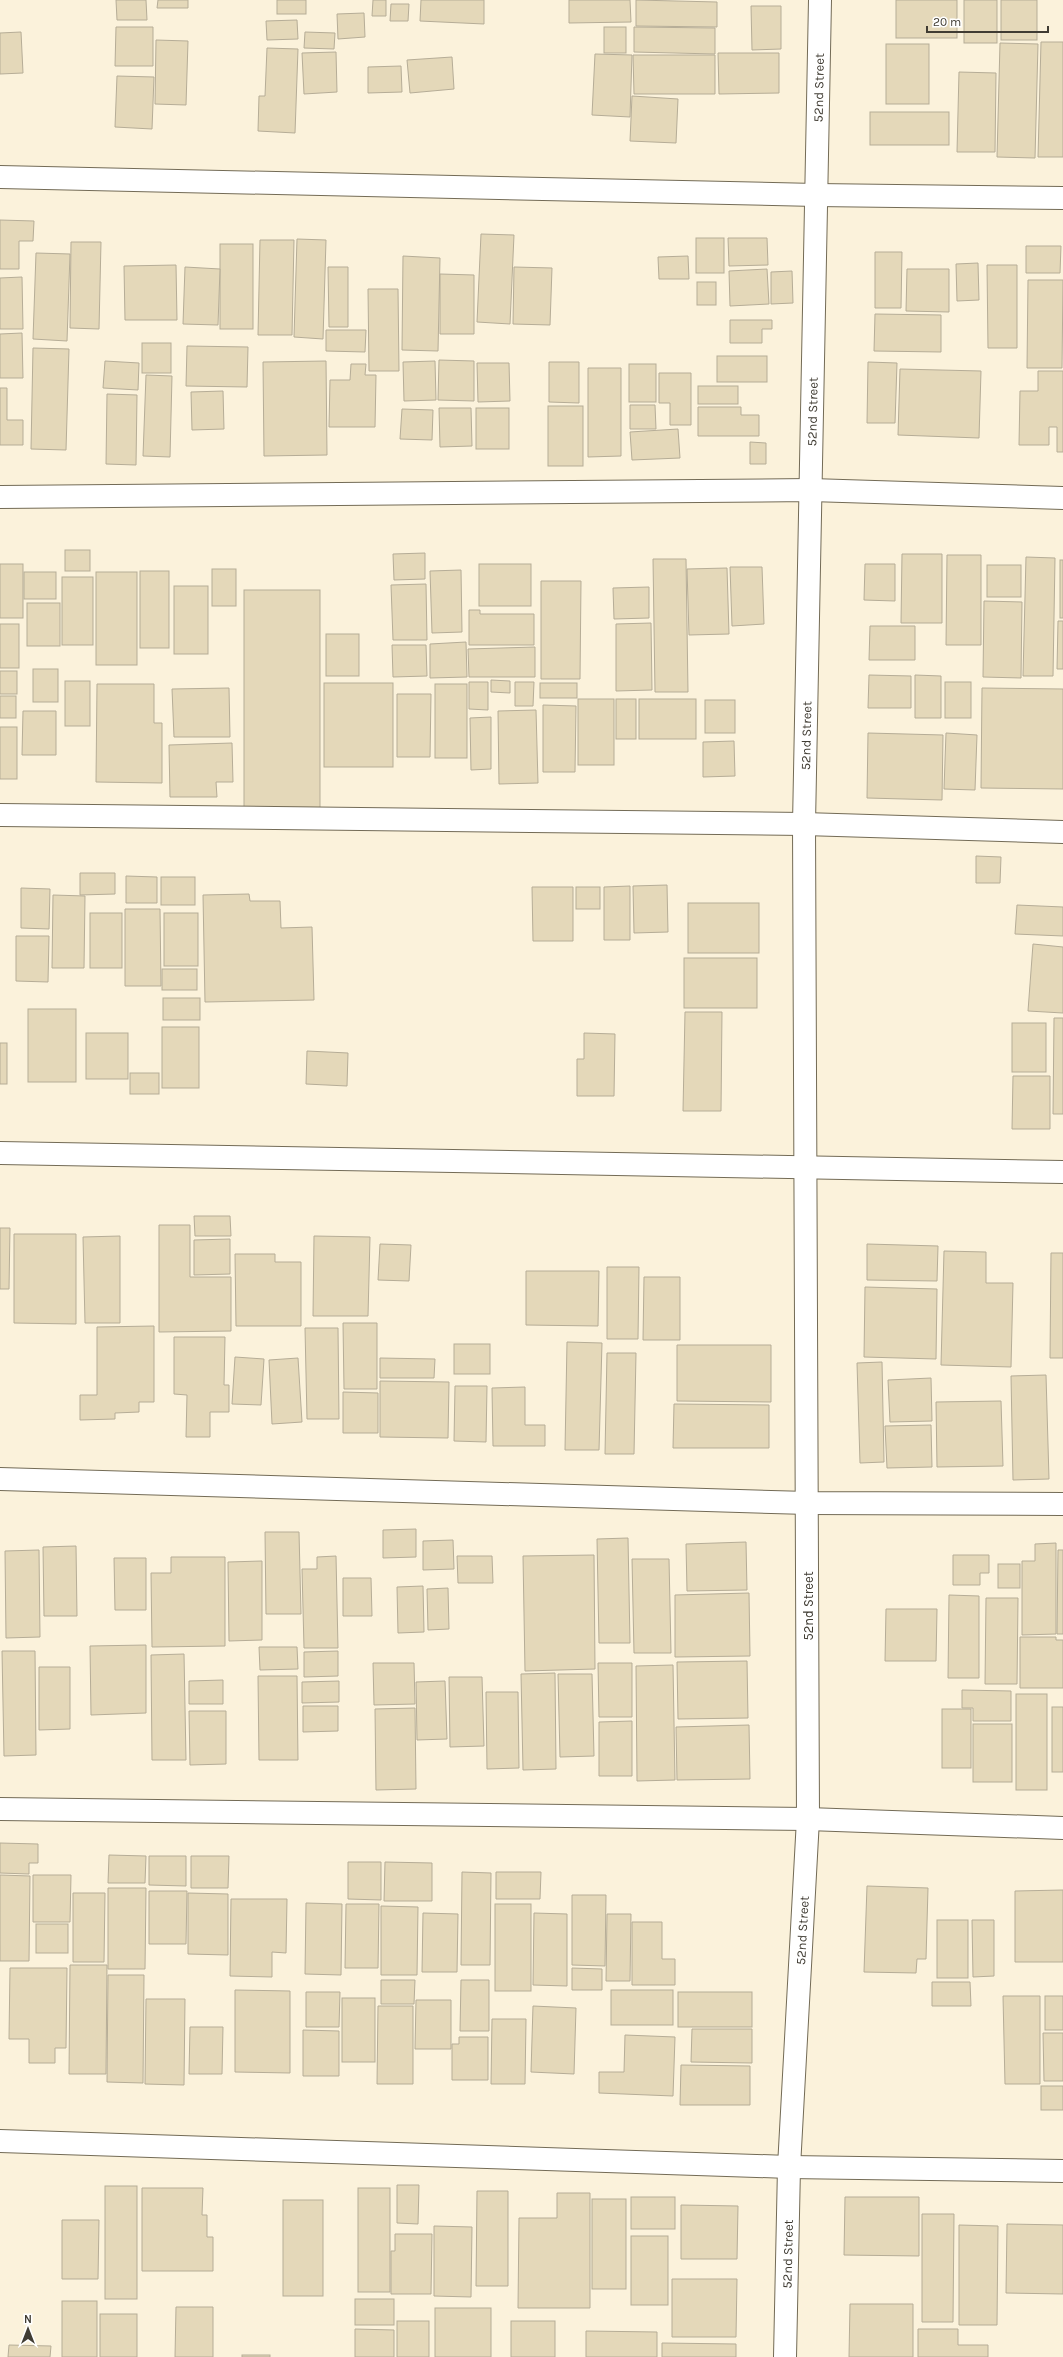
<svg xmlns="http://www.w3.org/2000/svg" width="1063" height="2357" font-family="Karla,sans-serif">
<rect width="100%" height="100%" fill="#fbf2db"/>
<!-- building -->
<g fill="#e4d8b9" stroke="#b6ad97">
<path d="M116,0h30l1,20h-30z"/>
<path d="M158,0h30v8h-31z"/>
<rect x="277" y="0" width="29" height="14"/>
<path d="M373,0h13v16h-14z"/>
<path d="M421,0h63v24l-64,-3z"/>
<path d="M569,0h61l1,22 -62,1z"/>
<path d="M636,0l81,2v25l-81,-1z"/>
<rect x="896" y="0" width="61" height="38"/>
<rect x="964" y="0" width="33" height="43"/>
<rect x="1001" y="0" width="36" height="40"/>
<path d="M391,4h18l-1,17h-18z"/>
<path d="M751,6h30v43l-29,1z"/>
<path d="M364,13l1,24 -27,2 -1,-25z"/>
<path d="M297,20l1,19 -31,1 -1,-19z"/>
<path d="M116,27h37v39h-38z"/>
<rect x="604" y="27" width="22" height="26"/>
<path d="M634,27l81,1v26l-81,-2z"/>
<path d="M21,32l2,41 -23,1v-41z"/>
<path d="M305,32l30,1 -1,16 -30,-1z"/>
<path d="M156,40l32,1 -2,64 -31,-1z"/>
<path d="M1041,42h22v115h-25z"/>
<path d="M1000,43l38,1 -3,114 -38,-1z"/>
<rect x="886" y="44" width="43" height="60"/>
<path d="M267,48l31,1 -3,84 -37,-2 1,-35h6z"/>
<path d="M336,52l1,40 -33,2 -2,-41z"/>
<path d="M718,53h61v40l-60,1z"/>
<path d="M595,54l37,1 -2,62 -38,-2z"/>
<path d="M633,55h82v39h-81z"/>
<path d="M452,57l2,32 -44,4 -3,-33z"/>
<path d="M401,66l1,26 -34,1v-26z"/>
<path d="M959,72l37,1 -1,79h-38z"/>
<path d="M117,76l37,1 -2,52 -37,-2z"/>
<path d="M632,96l46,3 -2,44 -46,-2z"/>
<rect x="870" y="112" width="79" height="33"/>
<path d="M0,220l34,1 -1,20h-14v28h-19z"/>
<path d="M481,234l33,1 -4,89 -33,-2z"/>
<rect x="696" y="238" width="28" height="35"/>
<path d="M728,238h39l1,27 -39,1z"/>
<path d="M297,239l29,1 -3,99 -29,-2z"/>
<path d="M260,240h34l-2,95h-34z"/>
<path d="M71,242h30l-2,87 -29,-1z"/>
<rect x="220" y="244" width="33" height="85"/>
<path d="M1026,246h35l-1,27h-34z"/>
<path d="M875,252h27l-1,56h-26z"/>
<path d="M36,253l34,1 -3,87 -34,-2z"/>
<path d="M403,256l37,2 -2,93 -36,-1z"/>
<path d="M688,256l1,23h-30l-1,-22z"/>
<path d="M978,263l1,37 -22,1 -1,-37z"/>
<path d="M176,265l1,55h-52l-1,-54z"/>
<path d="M987,265h30v83h-29z"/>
<path d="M185,267l35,2 -2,56 -35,-1z"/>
<path d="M328,267h20v60h-19z"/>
<path d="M514,267l38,1 -2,57 -37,-1z"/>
<path d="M767,269l2,35 -39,2 -1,-35z"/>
<path d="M907,269h42v43l-43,-1z"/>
<path d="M792,271l1,32 -22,1v-32z"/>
<path d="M440,274l34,1v59h-34z"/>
<path d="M22,277l1,52h-23v-51z"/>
<path d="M1028,280h35l-1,88h-35z"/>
<rect x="697" y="282" width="19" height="23"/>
<path d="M368,289h30l1,82h-30z"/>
<path d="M875,314l66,1v37l-67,-1z"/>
<path d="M730,320h42v9h-10v14h-32z"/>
<path d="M326,330h40l-1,22 -39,-1z"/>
<path d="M22,333l1,45h-23v-44z"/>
<rect x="142" y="343" width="29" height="30"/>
<path d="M187,346l61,1 -1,40 -61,-1z"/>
<path d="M33,348l36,1 -3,101 -35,-1z"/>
<rect x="717" y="356" width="50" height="26"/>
<path d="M439,360l35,1v40l-36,-1z"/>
<path d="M105,361l34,2 -1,27 -35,-2z"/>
<path d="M326,361l1,94 -63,1 -1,-94z"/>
<path d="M435,361l1,39 -32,1 -1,-39z"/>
<path d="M549,362h30v41l-30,-1z"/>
<path d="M868,362l29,1 -2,60h-28z"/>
<path d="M477,363h32l1,38 -32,1z"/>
<path d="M351,364h15l-1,11h11l-1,52h-46l1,-47h20z"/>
<rect x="629" y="364" width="27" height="38"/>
<path d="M588,368h33v88l-33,1z"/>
<path d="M900,369l81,2 -2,67 -81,-3z"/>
<path d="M1038,371h25v81h-6v-25h-8v18h-30l1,-54h18z"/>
<path d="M659,373h32v52h-21v-22h-11z"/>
<path d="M146,375l26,1 -2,81 -27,-1z"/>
<rect x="698" y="386" width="40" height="18"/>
<path d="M0,388h7v32h16v25h-23z"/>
<path d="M223,391l1,38 -32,1 -1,-38z"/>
<path d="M107,394l30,1 -1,70 -30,-1z"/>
<path d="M630,405h25l1,24h-26z"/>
<rect x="548" y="406" width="35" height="60"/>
<path d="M698,407h43v8h18v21h-61z"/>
<path d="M439,408h32l1,38 -32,1z"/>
<rect x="476" y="408" width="33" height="41"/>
<path d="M402,409l31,1 -1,30 -32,-1z"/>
<path d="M678,429l2,29 -48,2 -2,-28z"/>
<path d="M750,442l16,1v21h-16z"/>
<rect x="65" y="550" width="25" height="21"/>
<path d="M425,553v26l-31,1 -1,-26z"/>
<path d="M902,554h40v69h-41z"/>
<path d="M947,555h34v90h-35z"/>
<path d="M1026,557l29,1 -2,118h-30z"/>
<path d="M653,559h33l2,133h-33z"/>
<rect x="1060" y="560" width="3" height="58"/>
<rect x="0" y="564" width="23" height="54"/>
<rect x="479" y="564" width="52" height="42"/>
<path d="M865,564h30v37l-31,-1z"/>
<rect x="987" y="565" width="34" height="32"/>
<path d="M730,567h32l2,57 -32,2z"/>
<path d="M727,568l2,66 -40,1 -2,-66z"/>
<rect x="212" y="569" width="24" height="37"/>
<path d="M461,570l1,62 -30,1 -2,-62z"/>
<rect x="140" y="571" width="29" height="77"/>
<rect x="24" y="572" width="32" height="27"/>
<rect x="96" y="572" width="41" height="93"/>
<rect x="62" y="577" width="31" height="68"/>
<path d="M541,581h40l-1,98h-39z"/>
<path d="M426,584l1,56h-34l-2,-55z"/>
<rect x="174" y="586" width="34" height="68"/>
<path d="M649,587v31l-35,1 -1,-31z"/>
<rect x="244" y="590" width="76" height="218"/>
<path d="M984,601l38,1 -1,76 -38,-1z"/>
<rect x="27" y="603" width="33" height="43"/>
<path d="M469,610h11v4h54v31h-65z"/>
<path d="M1058,621h5v48h-6z"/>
<path d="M651,623l1,67 -36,1v-67z"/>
<rect x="0" y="624" width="19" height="44"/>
<path d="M870,626h45v34h-46z"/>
<rect x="326" y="634" width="33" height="42"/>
<path d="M466,642l1,35 -37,1v-34z"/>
<path d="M392,645h34l1,31 -34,1z"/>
<path d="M535,647v30h-66l-1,-28z"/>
<rect x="33" y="669" width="25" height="33"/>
<rect x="0" y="671" width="17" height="23"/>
<path d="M869,675l42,1v32h-43z"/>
<path d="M915,675l26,1v42h-26z"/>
<path d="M491,680l19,1v12l-19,-1z"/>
<rect x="65" y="681" width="25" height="45"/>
<path d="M469,682h19v28l-19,-1z"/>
<path d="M515,682h19l-1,24h-18z"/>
<rect x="945" y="682" width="26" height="36"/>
<rect x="324" y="683" width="69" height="84"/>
<rect x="540" y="683" width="37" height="15"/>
<path d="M97,684h57v39h8v60l-66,-1z"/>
<rect x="435" y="684" width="32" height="74"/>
<path d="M229,688l1,49h-56l-2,-48z"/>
<path d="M982,688l81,1v100l-82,-1z"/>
<path d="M397,694h34l-1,63h-33z"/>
<rect x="0" y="696" width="16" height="22"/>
<rect x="578" y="699" width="36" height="66"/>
<rect x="616" y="699" width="20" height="40"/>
<rect x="639" y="699" width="57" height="40"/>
<rect x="705" y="700" width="30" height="33"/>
<path d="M543,705l33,1 -1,66h-32z"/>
<path d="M536,710l2,73 -39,1 -1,-73z"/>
<path d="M23,711h33v44h-34z"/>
<path d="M491,717v52l-20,1 -1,-52z"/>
<rect x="0" y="727" width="17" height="52"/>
<path d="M868,733l75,2 -1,65 -75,-2z"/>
<path d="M946,733l31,2 -2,55 -31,-1z"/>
<path d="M734,741l1,35 -32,1v-35z"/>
<path d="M232,743l1,39h-17l1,15h-47l-1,-52z"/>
<path d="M976,856l25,1 -1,26h-24z"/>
<path d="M80,873h35v21l-35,1z"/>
<path d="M126,876l31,1v26h-31z"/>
<rect x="161" y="877" width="34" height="28"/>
<path d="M667,885l1,47 -34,1 -1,-47z"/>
<path d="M630,886v54h-26v-53z"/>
<path d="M532,887h41v54h-40z"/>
<rect x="576" y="887" width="24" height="22"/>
<path d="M21,888l29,1 -1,40 -28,-1z"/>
<path d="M249,894l1,7h30l1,27 31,-1 2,73 -109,2 -2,-107z"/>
<path d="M53,895l32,1 -1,72h-32z"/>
<rect x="688" y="903" width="71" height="50"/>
<path d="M1017,905l46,2v29l-48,-2z"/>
<path d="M125,909h35l1,77h-36z"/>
<rect x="90" y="913" width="32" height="55"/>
<rect x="164" y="913" width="34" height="53"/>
<path d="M16,936h33l-1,46 -32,-1z"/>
<path d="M1033,944l30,3v66l-35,-2z"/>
<rect x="684" y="958" width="73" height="50"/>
<rect x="162" y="969" width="35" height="21"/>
<rect x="163" y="998" width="37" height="22"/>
<rect x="28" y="1009" width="48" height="73"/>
<path d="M685,1012h37l-1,99h-38z"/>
<path d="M1054,1018h9v96h-10z"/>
<rect x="1012" y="1023" width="34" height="49"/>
<rect x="162" y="1027" width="37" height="61"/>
<rect x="86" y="1033" width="42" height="46"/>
<path d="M584,1033l31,1 -1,62h-37v-37h7z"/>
<rect x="0" y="1043" width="7" height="41"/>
<path d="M307,1051l41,2 -1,33 -41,-2z"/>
<rect x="130" y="1073" width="29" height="21"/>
<path d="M1013,1076h37v53h-38z"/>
<path d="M194,1216h36l1,20h-36z"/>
<path d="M159,1225h31v52h41v54l-72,1z"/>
<path d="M0,1228h10l-1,61h-9z"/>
<path d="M14,1234h62v90l-62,-1z"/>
<path d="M120,1236v87h-35l-2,-86z"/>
<path d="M314,1236l56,1 -2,79h-55z"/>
<path d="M230,1239v35l-36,1v-35z"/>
<path d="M380,1244l31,1 -2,36 -31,-1z"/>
<path d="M867,1244l71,2 -1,35 -70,-1z"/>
<path d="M944,1251l42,1v31h27l-2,84 -70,-2z"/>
<path d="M1051,1253h12v105h-13z"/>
<path d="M235,1254h40v8h26v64h-65z"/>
<path d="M607,1267h32l-1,72h-31z"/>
<path d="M526,1271h73l-1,55 -72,-1z"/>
<path d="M644,1277h36v63h-37z"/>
<path d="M865,1287l72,2 -1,70 -72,-2z"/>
<path d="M343,1323h34v66h-33z"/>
<path d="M154,1326v76h-15v10l-24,1v6l-35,1v-25h17v-68z"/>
<path d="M305,1328h33l1,91h-32z"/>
<path d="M174,1337h51l-1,48h5v27h-19v25h-24l1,-42 -13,-1z"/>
<path d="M567,1342l35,1 -3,107h-34z"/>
<rect x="454" y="1344" width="36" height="30"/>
<path d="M677,1345h94v57l-94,-1z"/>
<path d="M607,1353h29l-2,101h-29z"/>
<path d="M235,1357l29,2 -3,46 -29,-1z"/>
<path d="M298,1358l4,64 -30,2 -3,-64z"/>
<path d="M380,1358l55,1 -1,19h-54z"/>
<path d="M882,1362l2,100 -24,1 -3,-100z"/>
<path d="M1046,1375l3,104 -36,1 -2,-104z"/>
<path d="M931,1378l1,43 -42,1 -2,-42z"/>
<path d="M380,1381l69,1 -1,56 -68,-1z"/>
<path d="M455,1386h32l-1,56 -32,-1z"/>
<path d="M525,1387v38h20v21h-52l-1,-58z"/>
<path d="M343,1392l35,1v40h-35z"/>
<path d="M1001,1401l2,65 -66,1 -1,-65z"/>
<path d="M674,1404l95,1v43h-96z"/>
<path d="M931,1425l1,42 -45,1 -2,-42z"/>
<path d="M416,1529v28l-33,1v-28z"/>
<path d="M265,1532h34l2,82h-35z"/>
<path d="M628,1538l2,105h-31l-2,-104z"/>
<path d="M453,1540l1,29 -31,1v-29z"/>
<path d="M746,1542l1,48 -60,1 -1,-47z"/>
<path d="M1056,1543v91l-34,1v-74h13v-17z"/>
<path d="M76,1546l1,70h-33l-1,-69z"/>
<path d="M39,1550l1,87 -34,1 -1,-87z"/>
<path d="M1058,1550h5v84h-6z"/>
<path d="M594,1555l1,114 -70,2 -2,-115z"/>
<path d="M953,1555h36v18h-9v12h-27z"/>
<path d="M336,1556l2,92h-34l-2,-79h15v-12z"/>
<path d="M457,1556h35l1,27h-35z"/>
<path d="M171,1557h54v89l-73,1 -1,-74h20z"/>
<path d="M114,1558h32v52h-31z"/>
<path d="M632,1559h37l2,94h-37z"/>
<path d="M262,1561v79l-33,1 -1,-79z"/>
<rect x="998" y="1564" width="22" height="24"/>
<path d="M343,1578h28l1,38h-29z"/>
<path d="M423,1586l1,46 -26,1 -1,-46z"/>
<path d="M448,1588l1,41 -21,1 -1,-41z"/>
<path d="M749,1593l1,63 -75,1v-62z"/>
<path d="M949,1595l30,1v82h-31z"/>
<path d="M986,1598h32l-1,86h-32z"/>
<path d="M886,1609h51l-1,52h-51z"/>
<path d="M1020,1637h36v3h7v48h-43z"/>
<path d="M146,1645v68l-55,2 -1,-69z"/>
<path d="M259,1647h38l1,22 -38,1z"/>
<path d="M2,1651h33l1,104 -32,1z"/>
<path d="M338,1651v25l-34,1v-25z"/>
<path d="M184,1654l2,106h-34l-1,-105z"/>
<path d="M747,1661l1,57 -70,1 -1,-57z"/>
<path d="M373,1663h41l1,41 -41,1z"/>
<path d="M598,1663h34v54h-33z"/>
<path d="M673,1665l2,115 -38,1 -1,-115z"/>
<path d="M39,1667h31v62l-31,1z"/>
<path d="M555,1673l1,96 -33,1 -2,-96z"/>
<path d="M558,1674h34l2,82 -34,1z"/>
<path d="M258,1676h39l1,84h-39z"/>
<path d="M449,1677h33l2,69 -34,1z"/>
<path d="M223,1680v24h-34v-23z"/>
<path d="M339,1681v21l-37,1v-21z"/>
<path d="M445,1681l2,58 -30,1 -1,-58z"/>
<path d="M962,1690l49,1v30h-38v-13h-11z"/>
<path d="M486,1692h32l1,76 -32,1z"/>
<rect x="1016" y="1694" width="31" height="96"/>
<path d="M303,1706h35v25l-35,1z"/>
<rect x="1052" y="1707" width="11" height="65"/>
<path d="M415,1708l1,81 -40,1 -1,-81z"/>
<rect x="942" y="1709" width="29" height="59"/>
<path d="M189,1711h37v53l-36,1z"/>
<path d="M632,1721v55h-33v-54z"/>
<rect x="973" y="1724" width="39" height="58"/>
<path d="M749,1725l1,54 -73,1 -1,-53z"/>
<path d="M0,1843l38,1v19h-9v11l-29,-1z"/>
<path d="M109,1855l37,1 -1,27h-37z"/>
<path d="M149,1856h37v30l-37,-1z"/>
<path d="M191,1856h38l-1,32h-37z"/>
<path d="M348,1862h33v38l-33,-1z"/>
<path d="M385,1862l47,1v38h-48z"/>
<path d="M462,1872l29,1 -1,92h-29z"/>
<path d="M496,1872h45l-1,27h-44z"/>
<path d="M0,1875l30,1 -1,85h-29z"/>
<path d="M33,1875h38l-1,47h-37z"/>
<path d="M867,1886l61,2 -2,71h-9l-1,14 -52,-1z"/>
<path d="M108,1888h38l-1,81h-37z"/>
<path d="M1063,1890v72h-48v-71z"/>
<path d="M149,1891h38l-1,53h-37z"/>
<path d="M73,1893h32l-1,69h-31z"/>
<path d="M188,1893l40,1v61l-40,-1z"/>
<path d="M572,1895h34l-1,71 -33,-1z"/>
<path d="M231,1899h56l-1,54 -14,-1v25l-42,-1z"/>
<path d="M306,1903l36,1 -1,71 -36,-1z"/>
<path d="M346,1904h33l-1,64h-33z"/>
<rect x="495" y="1904" width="36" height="87"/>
<path d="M381,1906l37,1 -1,68h-36z"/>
<path d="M423,1913l35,1 -1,58h-35z"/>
<path d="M534,1913l33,1v72l-34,-1z"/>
<path d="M607,1914h24l-1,67h-24z"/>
<rect x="937" y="1920" width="31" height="58"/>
<path d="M972,1920h22v56l-21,1z"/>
<path d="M632,1922h30v37h13v26h-43z"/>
<rect x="36" y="1924" width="32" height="29"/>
<path d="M70,1965h37l-1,109h-37z"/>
<path d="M10,1968h57l-1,80h-11v15h-26v-24h-20z"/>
<path d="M572,1968l30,1v21h-30z"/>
<path d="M108,1975h36l-1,108 -36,-1z"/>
<path d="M381,1980h34l-1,24h-33z"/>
<path d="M461,1980h28v51h-29z"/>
<path d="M932,1982h38l1,24h-39z"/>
<path d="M235,1990l55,1v82l-55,-1z"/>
<rect x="611" y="1990" width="62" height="35"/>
<path d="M306,1992h34l-1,35h-33z"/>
<rect x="678" y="1992" width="74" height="35"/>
<path d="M1003,1996h37v88h-35z"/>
<rect x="1045" y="1996" width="18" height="34"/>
<rect x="342" y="1998" width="33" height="64"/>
<path d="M146,1999h39l-1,86 -39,-1z"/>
<path d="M416,2000h35v49h-36z"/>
<path d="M378,2006h35v78h-36z"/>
<path d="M533,2006l43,2 -2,66 -43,-2z"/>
<path d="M492,2019h34l-1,65h-34z"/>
<path d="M190,2027h33l-1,47h-33z"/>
<path d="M692,2029h60v34l-61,-1z"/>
<path d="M303,2030l36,1v45h-36z"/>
<path d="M1043,2033h20v48h-19z"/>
<path d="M625,2035l50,2 -2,59 -74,-3v-21h25z"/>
<path d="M459,2037h29v43h-36v-36h7z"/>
<path d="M681,2065l69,1v39h-70z"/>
<rect x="1041" y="2086" width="22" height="24"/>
<path d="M397,2185h22l-1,39 -21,-1z"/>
<rect x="105" y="2186" width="32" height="113"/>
<path d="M142,2188h61l-1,27h5v22h6v34h-71z"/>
<rect x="358" y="2188" width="32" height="104"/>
<path d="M477,2191h31v95h-32z"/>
<path d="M557,2193h33v115h-72l1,-90h38z"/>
<rect x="631" y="2197" width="44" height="32"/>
<path d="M845,2197h74v59l-75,-1z"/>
<rect x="592" y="2199" width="34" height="90"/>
<rect x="283" y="2200" width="40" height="96"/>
<path d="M681,2205l57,1 -1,53h-56z"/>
<path d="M922,2214h32l-1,108h-31z"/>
<path d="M62,2220h37l-1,59h-36z"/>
<path d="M1007,2224l56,1v69l-57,-1z"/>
<path d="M959,2225l39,1 -1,99h-38z"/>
<path d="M434,2226l38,1 -1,70 -37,-1z"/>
<path d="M395,2234h37l-1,60h-40v-43h4z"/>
<rect x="631" y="2236" width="37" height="69"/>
<path d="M672,2279h65l-1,58h-64z"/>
<rect x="355" y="2299" width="39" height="26"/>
<rect x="62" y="2301" width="35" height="56"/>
<path d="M850,2304h63v53h-64z"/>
<path d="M176,2307h37v50h-38z"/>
<rect x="435" y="2308" width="56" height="49"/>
<rect x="100" y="2314" width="37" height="43"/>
<rect x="397" y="2321" width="32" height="36"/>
<rect x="511" y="2321" width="44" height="36"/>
<path d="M355,2329l39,1v27h-39z"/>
<path d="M918,2329h40v16h30v12h-70z"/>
<path d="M586,2331l71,1v25h-71z"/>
<path d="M662,2343l74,1v13h-74z"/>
<path d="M9,2345l42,1 -1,11h-42z"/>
<rect x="242" y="2355" width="28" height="2"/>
</g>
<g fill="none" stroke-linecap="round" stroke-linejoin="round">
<!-- street casing -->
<g stroke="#736b56" stroke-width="24">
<g id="street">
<path d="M0,177l816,18 247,3"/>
<path d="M0,497l811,-7 252,8"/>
<path d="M0,815l804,9 259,8"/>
<path d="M0,1153l1063,19"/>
<path d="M0,1479l808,24 255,1"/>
<path d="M0,1809l808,10 255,9"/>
<path d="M0,2141l789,26 274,4"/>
<path id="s1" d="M785,2357l4,-190 19,-348 -4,-995 16,-824"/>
</g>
</g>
<!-- street -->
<use href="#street" stroke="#fff" stroke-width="22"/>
</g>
<g text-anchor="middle" stroke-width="3.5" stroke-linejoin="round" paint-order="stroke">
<!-- street labels -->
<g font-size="13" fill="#403c33" stroke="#fff">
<text dy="5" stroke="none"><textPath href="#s1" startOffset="2270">52nd Street</textPath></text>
<text dy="5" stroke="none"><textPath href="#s1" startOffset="1946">52nd Street</textPath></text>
<text dy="5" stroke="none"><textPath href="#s1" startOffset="1622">52nd Street</textPath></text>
<text transform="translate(808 1606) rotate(-90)" y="5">52nd Street</text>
<text dy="5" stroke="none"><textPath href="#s1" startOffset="427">52nd Street</textPath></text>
<text dy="5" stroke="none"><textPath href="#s1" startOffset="103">52nd Street</textPath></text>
</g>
</g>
<!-- north arrow -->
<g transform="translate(28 2329)" stroke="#ffffff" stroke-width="3" paint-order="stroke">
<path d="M0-3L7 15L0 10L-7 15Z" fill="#403c33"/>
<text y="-6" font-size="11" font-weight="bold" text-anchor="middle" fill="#403c33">N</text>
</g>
<!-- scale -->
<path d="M927 26v6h121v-6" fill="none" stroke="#403c33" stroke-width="2"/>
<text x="933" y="26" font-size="12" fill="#403c33" stroke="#ffffff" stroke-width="3" paint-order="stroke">20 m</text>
</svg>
